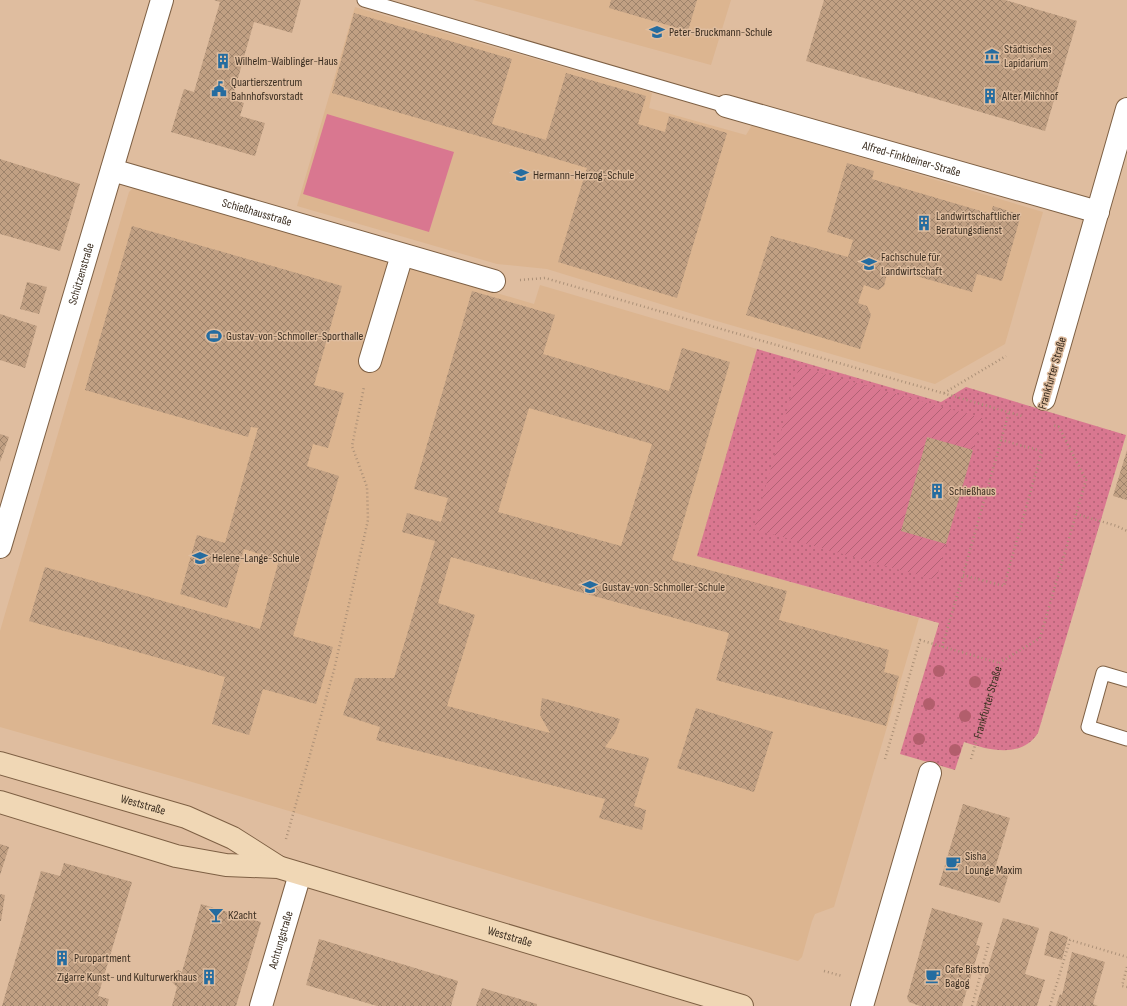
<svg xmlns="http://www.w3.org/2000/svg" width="1127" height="1006" font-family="'Sofia Sans Condensed',sans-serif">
<defs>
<pattern id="park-dots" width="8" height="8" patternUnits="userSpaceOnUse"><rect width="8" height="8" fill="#d97790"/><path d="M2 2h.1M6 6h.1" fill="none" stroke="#b16275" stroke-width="1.8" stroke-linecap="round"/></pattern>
<pattern id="garden-furrows" width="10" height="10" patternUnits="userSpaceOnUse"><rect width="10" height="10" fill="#d97790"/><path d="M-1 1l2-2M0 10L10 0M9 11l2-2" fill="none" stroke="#b16275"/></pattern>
<pattern id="building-cross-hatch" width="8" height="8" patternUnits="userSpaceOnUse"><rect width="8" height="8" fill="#c1a083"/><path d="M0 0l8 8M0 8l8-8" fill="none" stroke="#9e836b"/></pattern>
</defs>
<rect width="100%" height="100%" fill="#dfbd9f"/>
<!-- built -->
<g fill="#dcb590">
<path d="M473,0h258l-20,65z"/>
<path d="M355,7l297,86 -3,15 97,27 6,-10 291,87 -38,132 -70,40 -239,-69 -149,-46 -50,-5 -200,-58z"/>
<path d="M135,186l399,118 6,-19 217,64 -59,207 221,62 -85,289 -19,7 -3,7 -10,36 -4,4 -151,-43 -465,-139 -182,-52v-96l129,-439z"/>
</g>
<!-- park -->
<path fill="url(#park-dots)" d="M757,349l184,53 25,-15 160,48 -88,298c-17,26 -49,17 -74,9l-9,28 -55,-16 39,-131 -242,-67z"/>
<!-- garden -->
<path fill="url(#garden-furrows)" d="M799,367l183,51 -9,32 -46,-12 -26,93 45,13 -10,36 -182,-51z"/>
<!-- pitch -->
<path fill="#d97790" d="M327,114l127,38 -25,80 -126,-38z"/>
<!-- building -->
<g fill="url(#building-cross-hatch)" fill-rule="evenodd">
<path d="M214,0h87l-9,33 -38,-11 -22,77 12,4 -4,13 25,7 -10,33 -84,-24 13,-43 10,3 26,-90z"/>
<path d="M611,0h86l-9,31 -79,-23z"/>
<path d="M824,0h181l72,21 -32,110 -239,-70z"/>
<path d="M354,13l158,46 -20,65 54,16 20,-67 80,23 -8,28 27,8 4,-16 58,17 -50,165 -119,-36 29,-94 -255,-75z"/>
<path d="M0,159l80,25 -20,67 -60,-17z"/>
<path d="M847,163l27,8 -2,8 119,35 2,-8 28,9 -19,66 -25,-7 -5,18 -87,-25 2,7 -3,12 -6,4 -14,-5 -6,18 9,3 4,9 -11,34 -114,-34 25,-79 77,21 5,-17 -26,-8z"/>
<path d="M132,226l210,60 -28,99 30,8 -16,55 -15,-4 -6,22 32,10 -46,160 40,11 -17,57 -53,-15 -14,46 -37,-11 13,-47 -196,-56 16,-54 215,62 19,-69 -35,-11 -17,59 -47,-14 17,-59 28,8 33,-115 -7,-1 -3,10 -163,-47z"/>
<path d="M27,282l20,5 -8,27 -19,-5z"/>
<path d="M472,291l83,24 -12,39 126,37 13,-43 48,14 -58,198 115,31 -8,29 110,30 -5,22 15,4 -13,50 -170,-46 13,-47 -278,-76 -13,46 37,12 -28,91 103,27 -10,-18 2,-17 78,21 -5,14 -10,14 44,11 -15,48 12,4 -4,20 -43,-12 6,-19 -229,-59 4,-13 -37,-12 12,-37h39l41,-137 -33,-9 5,-19 34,9 7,-24 -34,-9zM529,408l123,36 -31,102 -123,-34z"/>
<path d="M0,314l37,12 -12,42 -25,-8z"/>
<path d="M0,434l9,3 -9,25z"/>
<path d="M927,437l46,13 -27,94 -45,-13z"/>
<path d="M1127,450v50l-14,-4z"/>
<path d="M696,708l77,24 -19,60 -77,-24z"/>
<path d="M963,804l47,14 -14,47 14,5 -10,33 -61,-18z"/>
<path d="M0,844l9,3 -9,28z"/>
<path d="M64,863l68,19 -34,114 11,3 -2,7h-105l39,-135 19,5z"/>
<path d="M0,894l5,1 -4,26h-1z"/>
<path d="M201,904l60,18 -25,84h-64l5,-19 -6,-6 3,-9 4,-2 4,2z"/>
<path d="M932,908l51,15 -7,22 4,1 -18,60h-42l-11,-4 -2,-4z"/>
<path d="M1003,918l36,10 -14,46 20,6 -8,26h-61z"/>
<path d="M1050,931l18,6 -6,23 -18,-5z"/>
<path d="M319,939l139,42 -7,25h-74l-71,-21z"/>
<path d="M1072,952l33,10 -12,42 5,2h-42l4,-12 2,1z"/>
<path d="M482,988l55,16v2h-61z"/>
</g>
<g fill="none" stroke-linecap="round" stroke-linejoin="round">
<!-- lane casing -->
<g stroke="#7e6044" stroke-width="15">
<g id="lane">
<path d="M364,0l362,106"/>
<path d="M1127,680l-24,-7 -15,54 39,12"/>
</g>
</g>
<!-- street casing -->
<g stroke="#7e6044" stroke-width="24">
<g id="street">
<path id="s2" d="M726,106l372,106"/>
<path id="s3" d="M112,170l382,111"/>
<path d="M370,361l32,-106"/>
<path d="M1044,399l83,-290"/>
<path id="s4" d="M0,547l162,-547"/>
<path id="s5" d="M261,1006l39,-132"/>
<path d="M862,1006l68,-233"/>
</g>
</g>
<!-- secondary casing -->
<g stroke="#7e6044" stroke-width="24">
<g id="secondary">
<path id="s6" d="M0,763l186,54 47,21 44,28"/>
<path id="s7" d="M0,802l176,54 50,9 52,2 464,139"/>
</g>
</g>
<!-- path -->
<g stroke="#ab9077" stroke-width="2.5" stroke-dasharray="1 3" stroke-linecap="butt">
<path d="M520,280l25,-2 477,138"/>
<path d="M944,393l62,-37"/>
<path d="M1001,440l41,11 -38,135 -41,-11 46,-163"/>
<path d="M1076,514l41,12 10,5"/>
<path d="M942,647l21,-72"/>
<path d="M885,759l35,-119 79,23"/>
<path id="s1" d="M971,759l28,-96 41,-25 46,-158 -27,-53 -6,-2"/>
<path d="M286,839l48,-169 34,-150 -1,-33 -15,-41 12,-59"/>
<path d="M1127,967l-5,19 5,1"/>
<path d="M824,971l18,5"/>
<path d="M972,1006l17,-64"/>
<path d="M1050,1006l20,-66 57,17"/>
</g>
<!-- lane -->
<use href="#lane" stroke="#fff" stroke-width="13"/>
<!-- street -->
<use href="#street" stroke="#fff" stroke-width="22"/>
<!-- secondary -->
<use href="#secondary" stroke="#f0d7b5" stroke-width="22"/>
</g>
<!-- trees -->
<g fill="#b25e6c">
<circle cx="939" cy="671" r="6"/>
<circle cx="975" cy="682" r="6"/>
<circle cx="929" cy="704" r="6"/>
<circle cx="965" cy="716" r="6"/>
<circle cx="919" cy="739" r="6"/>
<circle cx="955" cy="750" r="6"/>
</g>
<!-- icons -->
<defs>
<g id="school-bare" transform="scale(1.2)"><path d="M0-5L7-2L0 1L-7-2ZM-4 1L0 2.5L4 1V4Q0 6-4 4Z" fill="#246ca0" stroke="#dfbd9f" stroke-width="2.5" paint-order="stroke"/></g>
<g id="museum-bare" transform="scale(1.2)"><path d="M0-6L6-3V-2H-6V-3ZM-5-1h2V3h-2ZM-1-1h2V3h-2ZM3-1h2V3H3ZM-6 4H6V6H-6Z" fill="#246ca0" stroke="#dfbd9f" stroke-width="2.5" paint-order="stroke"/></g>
<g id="building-bare" transform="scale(1.2)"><path d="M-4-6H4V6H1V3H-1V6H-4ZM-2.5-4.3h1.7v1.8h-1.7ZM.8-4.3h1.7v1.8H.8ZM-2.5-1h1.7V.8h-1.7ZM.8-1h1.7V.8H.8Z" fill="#246ca0" stroke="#dfbd9f" stroke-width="2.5" paint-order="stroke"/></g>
<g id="civic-bare" transform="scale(1.2)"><path d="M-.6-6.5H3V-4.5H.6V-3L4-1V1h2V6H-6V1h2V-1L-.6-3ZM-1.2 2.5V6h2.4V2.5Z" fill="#246ca0" stroke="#dfbd9f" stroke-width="2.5" paint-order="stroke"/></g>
<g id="stadium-bare" transform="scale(1.2)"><path d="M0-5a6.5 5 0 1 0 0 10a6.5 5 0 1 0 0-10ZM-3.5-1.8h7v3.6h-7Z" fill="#246ca0" stroke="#dfbd9f" stroke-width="2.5" paint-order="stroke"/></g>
<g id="cafe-bare" transform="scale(1.2)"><path d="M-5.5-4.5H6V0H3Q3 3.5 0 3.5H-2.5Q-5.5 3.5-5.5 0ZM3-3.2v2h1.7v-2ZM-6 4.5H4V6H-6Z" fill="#246ca0" stroke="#dfbd9f" stroke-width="2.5" paint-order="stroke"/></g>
<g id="bar-bare" transform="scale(1.2)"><path d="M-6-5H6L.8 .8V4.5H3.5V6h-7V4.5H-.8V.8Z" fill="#246ca0" stroke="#dfbd9f" stroke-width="2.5" paint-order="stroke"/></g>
</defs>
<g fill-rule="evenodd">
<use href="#school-bare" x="657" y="32"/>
<use href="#museum-bare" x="992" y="56"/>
<use href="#building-bare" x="223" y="61"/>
<use href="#civic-bare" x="219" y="89"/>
<use href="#building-bare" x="990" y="96"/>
<use href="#school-bare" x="521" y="175"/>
<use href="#building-bare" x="924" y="223"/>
<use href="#school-bare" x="869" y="264"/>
<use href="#stadium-bare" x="214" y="336"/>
<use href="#building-bare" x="937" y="491"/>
<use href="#school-bare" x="200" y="558"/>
<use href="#school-bare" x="590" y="587"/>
<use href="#cafe-bare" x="953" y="863"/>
<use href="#bar-bare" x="216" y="915"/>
<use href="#building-bare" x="62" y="958"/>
<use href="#cafe-bare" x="933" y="976"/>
<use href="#building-bare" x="209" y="977"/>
</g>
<g text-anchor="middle" stroke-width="3" stroke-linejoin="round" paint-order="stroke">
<!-- poi labels -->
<g font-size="12" fill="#3b2e21" stroke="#dfbd9f" text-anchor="start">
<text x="669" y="36">Peter-Bruckmann-Schule</text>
<text x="1004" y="53">Städtisches<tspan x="1004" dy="14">Lapidarium</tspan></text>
<text x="235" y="65">Wilhelm-Waiblinger-Haus</text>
<text x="231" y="86">Quartierszentrum<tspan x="231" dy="14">Bahnhofsvorstadt</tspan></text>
<text x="1002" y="100">Alter Milchhof</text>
<text x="533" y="179">Hermann-Herzog-Schule</text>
<text x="936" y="220">Landwirtschaftlicher<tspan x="936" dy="14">Beratungsdienst</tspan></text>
<text x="881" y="261">Fachschule für<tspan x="881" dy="14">Landwirtschaft</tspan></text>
<text x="226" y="340">Gustav-von-Schmoller-Sporthalle</text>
<text x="949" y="495">Schießhaus</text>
<text x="212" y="562">Helene-Lange-Schule</text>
<text x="602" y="591">Gustav-von-Schmoller-Schule</text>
<text x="965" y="860">Sisha<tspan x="965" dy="14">Lounge Maxim</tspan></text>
<text x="228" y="919">K2acht</text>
<text x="74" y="962">Puropartment</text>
<text x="945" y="973">Cafe Bistro<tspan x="945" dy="14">Bagog</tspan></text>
<text x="197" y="981" text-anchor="end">Zigarre Kunst- und Kulturwerkhaus</text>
</g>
<!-- street labels -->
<g font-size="12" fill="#3b2e21" stroke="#dfbd9f">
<text dy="4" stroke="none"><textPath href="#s2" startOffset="193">Alfred-Finkbeiner-Straße</textPath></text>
<text dy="4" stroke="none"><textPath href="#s3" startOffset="151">Schießhausstraße</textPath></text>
<text dy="4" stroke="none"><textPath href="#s4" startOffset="285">Schützenstraße</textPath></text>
<text transform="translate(1052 373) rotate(-74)" y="4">Frankfurter Straße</text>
<text dy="4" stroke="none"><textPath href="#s1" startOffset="59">Frankfurter Straße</textPath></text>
<text dy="4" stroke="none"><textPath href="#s6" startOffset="149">Weststraße</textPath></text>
<text dy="4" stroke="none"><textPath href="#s7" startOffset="529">Weststraße</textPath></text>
<text dy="4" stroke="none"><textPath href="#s5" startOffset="69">Achtungstraße</textPath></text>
</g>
</g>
</svg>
